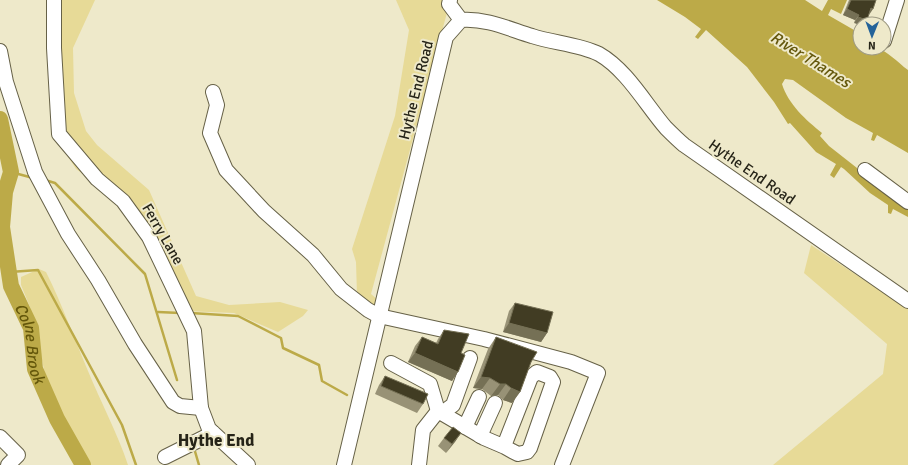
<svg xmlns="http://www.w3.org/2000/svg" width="908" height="465" font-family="Signika,sans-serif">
<rect width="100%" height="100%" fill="#eee9ca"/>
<!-- green -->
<g fill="#e7da97">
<path d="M60,0h35l-22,48 1,45 12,38 11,14 52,45 47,106 33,9 51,-3 28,8 -5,6 -25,16 -44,-19 -50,-2 -62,-109 -46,-33 -13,-20 -6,-129z"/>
<path d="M396,0h56l-4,9 -77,285 7,6 -5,7 -16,-12 -1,-33 -4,-13 43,-133 14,-86z"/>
<path d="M811,245l97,64v156h-135l110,-91 4,-30 -83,-71z"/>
<path d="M39,269l7,3c16,32 28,66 42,99 13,32 29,61 40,94h-45l-33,-69 -20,-89 -9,-22v-8z"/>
</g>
<!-- water -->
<path fill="#bcaa48" d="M657,0h148l17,11 6,-11h19l-6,14 -10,-5 -3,6 26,15 6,7v11c5,0 12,-1 16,0 12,3 21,14 32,22v83l-31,-18 -3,6 -3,-1 2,-7 -27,-15 -53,-38 -8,-1 -3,5c6,20 24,36 40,49l-2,3 9,10 28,22 1,2 13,7 37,28v12l-15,-8 -2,5 -3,-1v-8l-18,-12 -26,-24 -3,-2 -7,11 -4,-3 6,-11 -20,-12 -26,-29 -2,1 -14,-22 -27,-35 -41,-37 -8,9 -3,-2 6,-8 -16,-12z"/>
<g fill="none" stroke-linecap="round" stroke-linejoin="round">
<!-- stream -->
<g stroke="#bcaa48" stroke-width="2.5">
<path d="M11,172l22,6"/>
<path d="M45,180l10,3 90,91 32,106"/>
<path d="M10,272l28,-2 84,155 14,40"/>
<path d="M158,312l22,1"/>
<path d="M191,313l47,3 43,22 2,10 36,17 3,16 25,14"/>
<path d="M194,448l5,17"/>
</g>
<!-- river -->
<path stroke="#bcaa48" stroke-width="16" id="s1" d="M0,119l11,53 -6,20 -3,35 9,59 20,42 4,41 22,50 26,46"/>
<!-- minor casing -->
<g stroke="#666147" stroke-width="16">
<g id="minor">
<path d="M54,0v48l5,86 38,45 26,22 26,36 45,94 7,77 8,21 39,36"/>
<path d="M450,0l-1,4 12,16"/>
<path d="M884,41l13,-41"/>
<path d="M0,51l6,31 29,90 33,62 30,46 37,64 38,58 7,4 21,2"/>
<path d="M213,92l4,13 -7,28 16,37 38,41 49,44 28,34 27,21 11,6 105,23 87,23 27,11 -36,92"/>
<path d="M865,170l43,32"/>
<path d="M391,363l39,21 8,27"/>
<path d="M442,413l11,-8 17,-47"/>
<path d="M465,427l14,-30"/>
<path d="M480,436l15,-33"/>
<path d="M0,437l18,18 -10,10"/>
<path d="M165,457l48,-24"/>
<path d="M344,465l102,-428 15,-17c25,-2 48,9 71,16 21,7 47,8 67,18 28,16 47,51 67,74 6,6 12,12 18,17l224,156"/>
<path d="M419,465l4,-35 15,-19 46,27 21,9 7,4 6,3 9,-2 3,-4 23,-66 -3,-5 -13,-5 -6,5 -27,69"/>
</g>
</g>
<!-- minor -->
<use href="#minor" stroke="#fff" stroke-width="14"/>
</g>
<!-- wall -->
<g fill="#989276">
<path d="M849,0h27l-22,23 1,-3 -12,-5z"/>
<path d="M515,303l32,30 -6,9 -38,-10 6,-21z"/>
<path d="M444,330l17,23 -9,28 -44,-19 7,-16 7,-9 14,6 2,-4z"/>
<path d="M496,337l35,25 -11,30 -8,11 -9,-3 -5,-5 -7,1 -9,-7 -9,-1 15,-39z"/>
<path d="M385,376l38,28 -6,9 -42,-19 4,-9z"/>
<path d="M461,433l-15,20 -8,-7 6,-8z"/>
</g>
<!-- shaded-wall -->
<g fill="#757055">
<path d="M871,8l2,1 -4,6z"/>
<path d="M847,9l12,6 -4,5 -12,-5z"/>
<path d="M858,17l9,3 -3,4h-4v1l-6,-2z"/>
<path d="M509,323l38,10 -6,9 -38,-10z"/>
<path d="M415,353l43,19 -6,9 -44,-19z"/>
<path d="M481,377l9,1 -8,11 -9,-1z"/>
<path d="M500,384h6l-8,11 -7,1z"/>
<path d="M511,388l9,4 -8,11 -9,-3z"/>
<path d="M461,433l-6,9 -9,11 6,-9z"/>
</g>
<!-- building -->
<g fill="#413c23" stroke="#757055">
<path d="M851,0h25l-3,9 -2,-1 -4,12 -9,-3 1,-2 -12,-6z"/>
<path d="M515,303l38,9 -6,21 -38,-10z"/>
<path d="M444,330l25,4 -8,19 4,2 -7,17 -43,-19 7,-16 16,7z"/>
<path d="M496,337l41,15 -6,10 -11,30 -9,-4 -5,-4h-6l-10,-6 -9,-1z"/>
<path d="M385,376l43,18 -5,10 -42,-18z"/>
<path d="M453,427l8,6 -9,11 -8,-6z"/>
</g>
<g text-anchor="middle" stroke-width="4" stroke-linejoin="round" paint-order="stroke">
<!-- street labels -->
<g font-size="15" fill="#262418" stroke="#eee9ca">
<text transform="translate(416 90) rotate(-76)" y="5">Hythe End Road</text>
<text transform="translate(752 172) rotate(35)" y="5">Hythe End Road</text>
<text transform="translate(163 234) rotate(60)" y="5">Ferry Lane</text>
</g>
<!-- water labels -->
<g font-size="16" font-style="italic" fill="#64570b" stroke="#eee9ca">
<text transform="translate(811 59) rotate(32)" y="6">River Thames</text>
<text dy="6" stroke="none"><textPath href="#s1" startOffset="231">Colne Brook</textPath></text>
</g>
<!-- quarter labels -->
<g font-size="17" font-weight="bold" fill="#262418" stroke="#eee9ca">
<text x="216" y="446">Hythe End</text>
</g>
</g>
<!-- north arrow -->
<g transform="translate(872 36) rotate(181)"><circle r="19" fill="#eee9ca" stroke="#9e9a83"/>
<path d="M0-3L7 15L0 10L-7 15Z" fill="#246399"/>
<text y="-6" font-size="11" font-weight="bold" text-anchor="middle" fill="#262418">N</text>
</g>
</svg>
